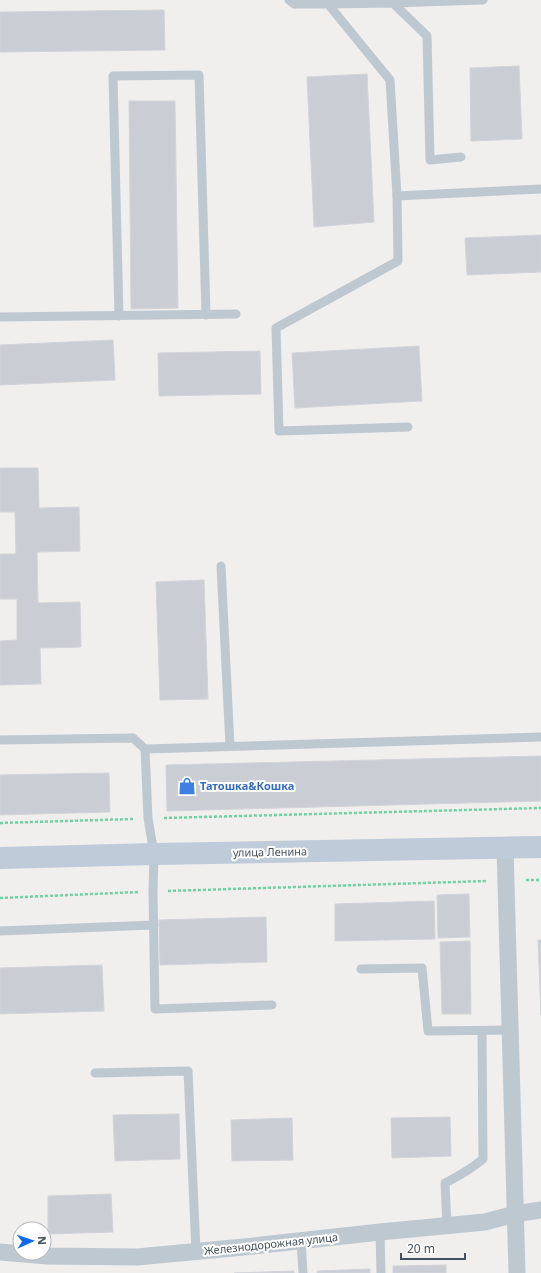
<svg xmlns="http://www.w3.org/2000/svg" width="541" height="1273" font-family="'Noto Sans',sans-serif">
<rect width="100%" height="100%" fill="#f1eeee"/>
<!-- building -->
<g fill="#cacdd3" stroke="#d2d4da">
<path d="M164,10l1,40 -165,2v-40z"/>
<path d="M519,66l3,73 -51,2 -1,-73z"/>
<path d="M367,74l7,148 -60,5 -7,-150z"/>
<path d="M129,101h46l3,207 -47,1z"/>
<path d="M541,235v37l-74,3 -2,-37z"/>
<path d="M113,340l2,40 -115,5v-40z"/>
<path d="M419,346l3,55 -127,7 -3,-55z"/>
<path d="M260,351l1,43 -102,2 -1,-43z"/>
<path d="M0,468h38l1,40 40,-1 1,44 -43,1 1,51 42,-1 1,45 -41,1 1,36 -41,1v-44l17,-1v-41h-17v-45h16l-1,-42h-15z"/>
<path d="M204,580l4,119 -48,1 -4,-118z"/>
<path d="M541,756v45l-374,10 -1,-46z"/>
<path d="M109,773l1,39 -110,3v-40z"/>
<path d="M469,894l1,43 -32,1 -1,-43z"/>
<path d="M434,901l1,38 -100,2v-37z"/>
<path d="M266,917l1,45 -107,3 -1,-45z"/>
<path d="M538,940h3v75z"/>
<path d="M470,941l1,73h-29l-2,-72z"/>
<path d="M102,965l2,46 -104,3v-46z"/>
<path d="M179,1114l1,45 -65,2 -2,-46z"/>
<path d="M450,1117l1,39 -59,2 -1,-40z"/>
<path d="M292,1118l1,42 -61,1 -1,-41z"/>
<path d="M111,1194l2,38 -65,2v-38z"/>
<path d="M446,1265v8h-53v-7z"/>
<path d="M370,1269v4h-53v-2z"/>
<path d="M294,1271v2h-60z"/>
</g>
<g fill="none" stroke-linecap="round" stroke-linejoin="round">
<!-- path -->
<g stroke="#6fd2a3" stroke-width="2.5" stroke-dasharray="3 2" stroke-linecap="butt">
<path d="M164,818l377,-10"/>
<path d="M0,823l133,-4"/>
<path d="M526,880h15"/>
<path d="M168,891l319,-10"/>
<path d="M0,898l139,-6"/>
</g>
<!-- lane -->
<g stroke="#bec8d1" stroke-width="9">
<path d="M289,0l5,4h34l62,76 7,116 1,65 -122,67 3,103 129,-4"/>
<path d="M393,3l90,-3"/>
<path d="M328,4l65,-1 34,33 3,124 31,-3"/>
<path d="M397,196l144,-7"/>
<path d="M119,316l-6,-240 86,-1 7,240"/>
<path d="M0,317l236,-3"/>
<path d="M221,566l9,180"/>
<path d="M0,740l133,-2 12,11 3,69 6,36 -1,38 2,117 117,-4"/>
<path d="M145,749l396,-12"/>
<path d="M0,931l154,-6"/>
<path d="M361,969l61,-1 6,63 82,-1"/>
<path d="M95,1073l93,-2 8,181"/>
<path d="M447,1225l-2,-42c14,-7 26,-14 38,-24l-1,-128"/>
<path d="M380,1232l1,41"/>
<path d="M301,1241l2,32"/>
</g>
<!-- street -->
<g stroke="#bec8d1" stroke-width="17">
<path d="M505,848l12,425"/>
<path d="M0,1252l47,4 90,1 107,-10 136,-15 105,-10 30,-8 26,-4"/>
</g>
<!-- secondary -->
<path stroke="#bfcbd9" stroke-width="22" d="M0,858l154,-4 387,-7"/>
</g>
<!-- icons -->
<defs>
<g id="shop-bare" transform="scale(1.38)"><path d="M-5-2.5h2.3a2.7 3.5 0 0 1 5.4 0H5L5.5 6h-11ZM-1.5-2.5h3a1.5 2.3 0 0 0-3 0Z" fill="#3f7fe0" stroke="#fff" stroke-width="2.5" paint-order="stroke"/></g>
</defs>
<g fill-rule="evenodd">
<use href="#shop-bare" x="187" y="786"/>
</g>
<g text-anchor="middle" stroke-width="4" stroke-linejoin="round" paint-order="stroke">
<!-- shop labels -->
<g font-size="11" font-weight="bold" fill="#366cbe" stroke="#fff" text-anchor="start">
<text x="200" y="790">Татошка&amp;Кошка</text>
</g>
<!-- street labels -->
<g font-size="11" fill="#45515d" stroke="#fff">
<text transform="translate(270 852) rotate(-1)" y="4">улица Ленина</text>
<text transform="translate(271 1244) rotate(-6)" y="4">Железнодорожная улица</text>
</g>
</g>
<!-- north arrow -->
<g transform="translate(32 1241) rotate(87)"><circle r="19" fill="#ffffff" stroke="#b5b9be"/>
<path d="M0-3L7 15L0 10L-7 15Z" fill="#0d6aed"/>
<text y="-6" font-size="11" font-weight="bold" text-anchor="middle" fill="#45515d">N</text>
</g>
<!-- scale -->
<path d="M401 1253v6h64v-6" fill="none" stroke="#45515d" stroke-width="2"/>
<text x="407" y="1253" font-size="12" fill="#45515d" stroke="#ffffff" stroke-width="3" paint-order="stroke">20 m</text>
</svg>
